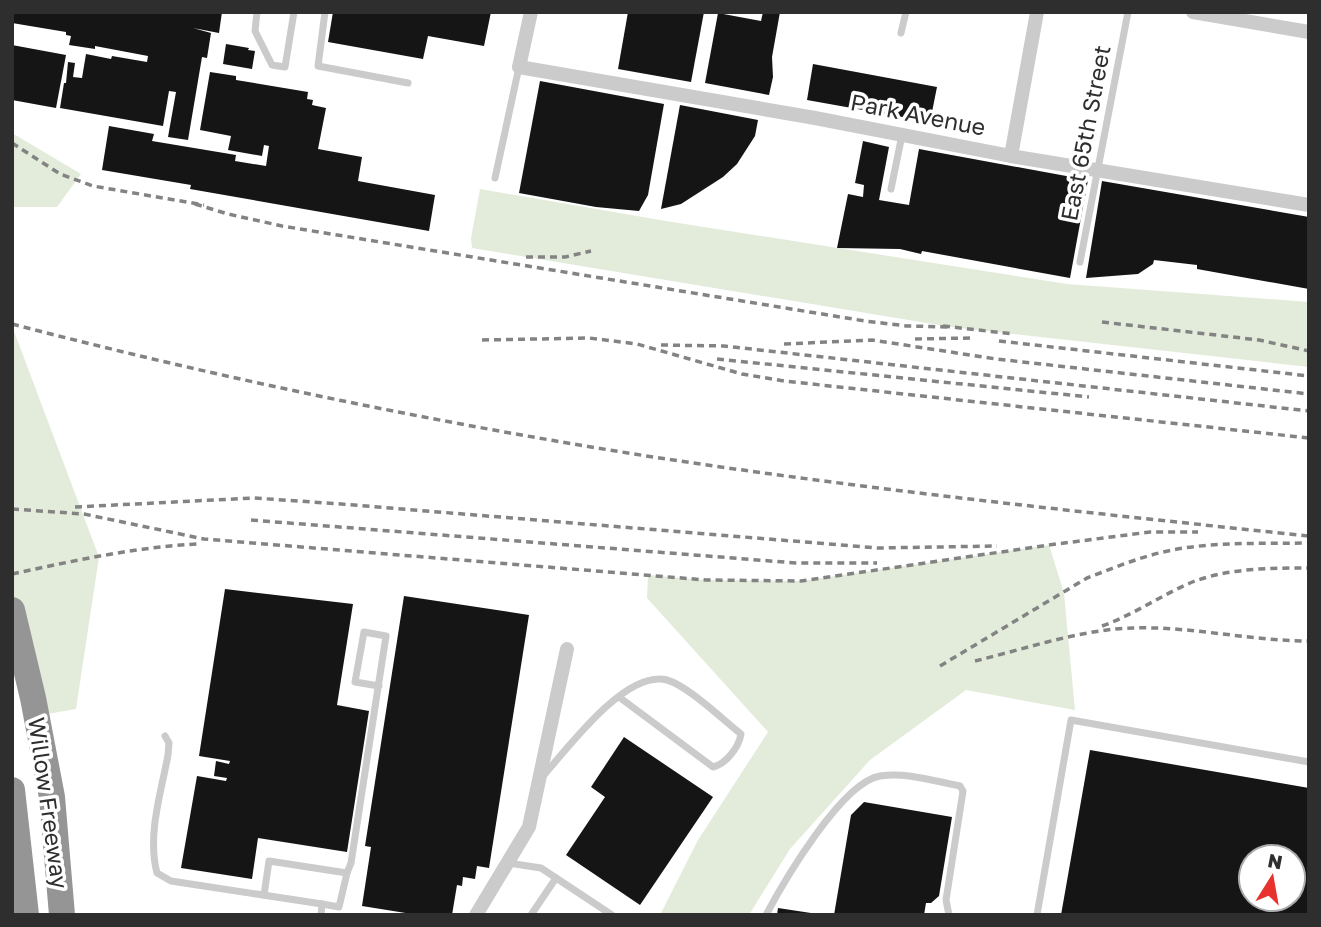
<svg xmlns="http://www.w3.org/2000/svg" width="1321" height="927" font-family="'Golos Text',sans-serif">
<rect width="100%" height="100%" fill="#fff"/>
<!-- green -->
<g fill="#e3ecdb">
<path d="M12,133l69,41 -24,33h-45z"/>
<path d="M480,189l186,32 401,63 242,18v65l-358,-40 -479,-79 -1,-10z"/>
<path d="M12,326l87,231 -23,152 -40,7 -24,-106z"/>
<path d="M1049,545l15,48 11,117 -109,-20 -96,70 -80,89 -41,66h-89l38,-75 70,-108 -121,-134 1,-23 58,5 95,1z"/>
</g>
<!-- building -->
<g fill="#151515" fill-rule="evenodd">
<path d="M12,12h210l-3,21 -26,-5 18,5 -4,25 -5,-1 -14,83 -20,-3 8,-45 -7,-1 -6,35 -103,-18 4,-25h2l2,-21 7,1 -2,14 9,1 4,-24 25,5 1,-3 35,6 1,-6 -53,-10v3l-26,-4 2,-9 -5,-1v-3l-54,-9z"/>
<path d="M333,12h158l-7,34 -56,-10 -5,23 -95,-17z"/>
<path d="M628,12h76l-13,70 -73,-13z"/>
<path d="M763,12h17l-8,45 1,20 -4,18 -64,-12 13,-70 43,8z"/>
<path d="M226,44l23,4 -1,2 7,1 -3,18 -29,-5z"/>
<path d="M12,45l54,10 -10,53 -44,-8z"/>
<path d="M813,64l124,23 -7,35 -123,-22z"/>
<path d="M210,72l26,4v4l72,12 -1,7 6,1 -1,5 14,3 -8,41 44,8 -4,24 77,14 -6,36 -239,-42 1,-4 -89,-15 7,-44 45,8 -2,7 84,14 -1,6 31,5 3,-20 -5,-1 -2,11 -34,-6 3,-14 -31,-6z"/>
<path d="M540,81l124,23 -16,91 -9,16 -43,-4 -77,-14z"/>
<path d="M680,105l78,15 -3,16 -18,28 -14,13 -42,27 -20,5z"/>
<path d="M863,141l26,6 -10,53 30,5 10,-56 169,31 -18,98 -148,-27 -1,3 -21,-5 -63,-1 11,-54 15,3 1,-12 -9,-2z"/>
<path d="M1102,181l207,36v72l-112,-20v-4l-43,-5 -1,4 -15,10 -52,4z"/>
<path d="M225,589l128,15 -16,101 32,6 -22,141 -89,-14 -6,41 -71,-11 16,-92 29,5 1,-3 -13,-2 2,-15 13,3 1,-3 -31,-5z"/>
<path d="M404,596l125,19 -40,253 -12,-2 -2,13 -12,-2 -1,9 -5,-1 -5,30h-34l-56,-9 9,-59 -6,-1z"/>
<path d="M624,737l89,60 -73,108 -74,-50 39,-58 -14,-10z"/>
<path d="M1090,750l219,38v127h-248zM1251,857h42v42h-42z"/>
<path d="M864,802l88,15 -13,79 -8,7h-5l-2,12h-90l17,-100z"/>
<path d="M778,908l33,5v2h-34z"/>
</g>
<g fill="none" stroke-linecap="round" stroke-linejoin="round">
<!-- service -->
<g stroke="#cbcbcb" stroke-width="7">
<path d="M257,12l-2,19 17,34 13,2 9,-55"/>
<path d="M325,12l-7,54 90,17"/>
<path d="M901,33l5,-21"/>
<path d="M495,178l24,-111"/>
<path d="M891,189l11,-54"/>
<path d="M1080,262l48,-250"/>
<path d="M165,736l4,7 -1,12c-7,38 -21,80 -11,118l14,8 151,23 -1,11"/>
<path d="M544,775c24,-27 82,-106 123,-95 21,6 55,39 74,54 -2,13 -15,30 -28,33l-94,-70"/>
<path d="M508,863l33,5 71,47"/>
<path d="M347,873l4,-10 35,-227 -22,-4 -9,50 24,4"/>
<path d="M264,895l5,-34 78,12 -8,34 -17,-3"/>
<path d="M531,915l25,-37"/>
<path d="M766,915c18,-34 76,-133 114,-139 26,-4 54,5 80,10l3,5 -17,109 3,15"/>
<path d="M1037,915l34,-195 238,42"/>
</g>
<!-- minor -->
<g stroke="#cbcbcb" stroke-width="14">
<path d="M531,12l-12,55 296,51 196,38 298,49"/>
<path d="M1193,12l116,20"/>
<path d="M1011,156l26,-144"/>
<path d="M476,915l53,-88 38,-178"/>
</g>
<!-- motorway -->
<g stroke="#959595" stroke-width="26">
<path d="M12,610l21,88 19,99 10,118"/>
<path d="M12,790l14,125"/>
</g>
<!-- rail -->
<g stroke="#838383" stroke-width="3.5" stroke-dasharray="7 5" stroke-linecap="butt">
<path d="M12,143l48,31 33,12 111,19"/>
<path d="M195,204l33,10 54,12 583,95 42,5 44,1"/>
<path d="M526,257h39l26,-6"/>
<path d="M1102,322l157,18 50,11"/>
<path d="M12,324c211,55 425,99 641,133 217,33 437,56 656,79"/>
<path d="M943,326l70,8"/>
<path d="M915,339l56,-1"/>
<path d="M482,340l107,-2 48,6 105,30 42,7 525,57"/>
<path d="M999,341l310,35"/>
<path d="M784,344l88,-4 124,19 313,35"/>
<path d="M661,345l63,1 585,65"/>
<path d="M717,359l372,38"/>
<path d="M75,507l179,-9 87,6 537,44 119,-2"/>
<path d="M12,509l72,5 120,25 502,41 95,1 248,-36 101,-13h48"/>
<path d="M251,520l545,43h81"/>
<path d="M12,574c61,-13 123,-27 186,-30"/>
<path d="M1102,626c31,-11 58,-30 88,-43 37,-15 80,-15 119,-15"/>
<path d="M975,661c50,-12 107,-32 158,-33 58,-2 117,13 176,13"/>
<path d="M940,666l147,-88c24,-9 48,-19 72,-25 48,-12 98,-9 146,-10"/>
</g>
</g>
<g text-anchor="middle" stroke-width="7" stroke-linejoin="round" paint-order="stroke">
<!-- street labels -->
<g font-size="23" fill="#2e2e2e" stroke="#fff">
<text transform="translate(918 115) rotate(11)" y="8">Park Avenue</text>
<text transform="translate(1086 133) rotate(-79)" y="8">East 65th Street</text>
<text transform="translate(48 803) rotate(82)" y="8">Willow Freeway</text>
</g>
</g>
<!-- border -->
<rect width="1321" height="927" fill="none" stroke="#2e2e2e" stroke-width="28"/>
<!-- north arrow -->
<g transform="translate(1272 878) rotate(11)"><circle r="33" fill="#ffffff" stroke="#ababab" stroke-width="2"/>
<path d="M0-5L12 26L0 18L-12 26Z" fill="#e7322e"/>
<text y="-10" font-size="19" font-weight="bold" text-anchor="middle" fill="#2e2e2e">N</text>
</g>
</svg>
